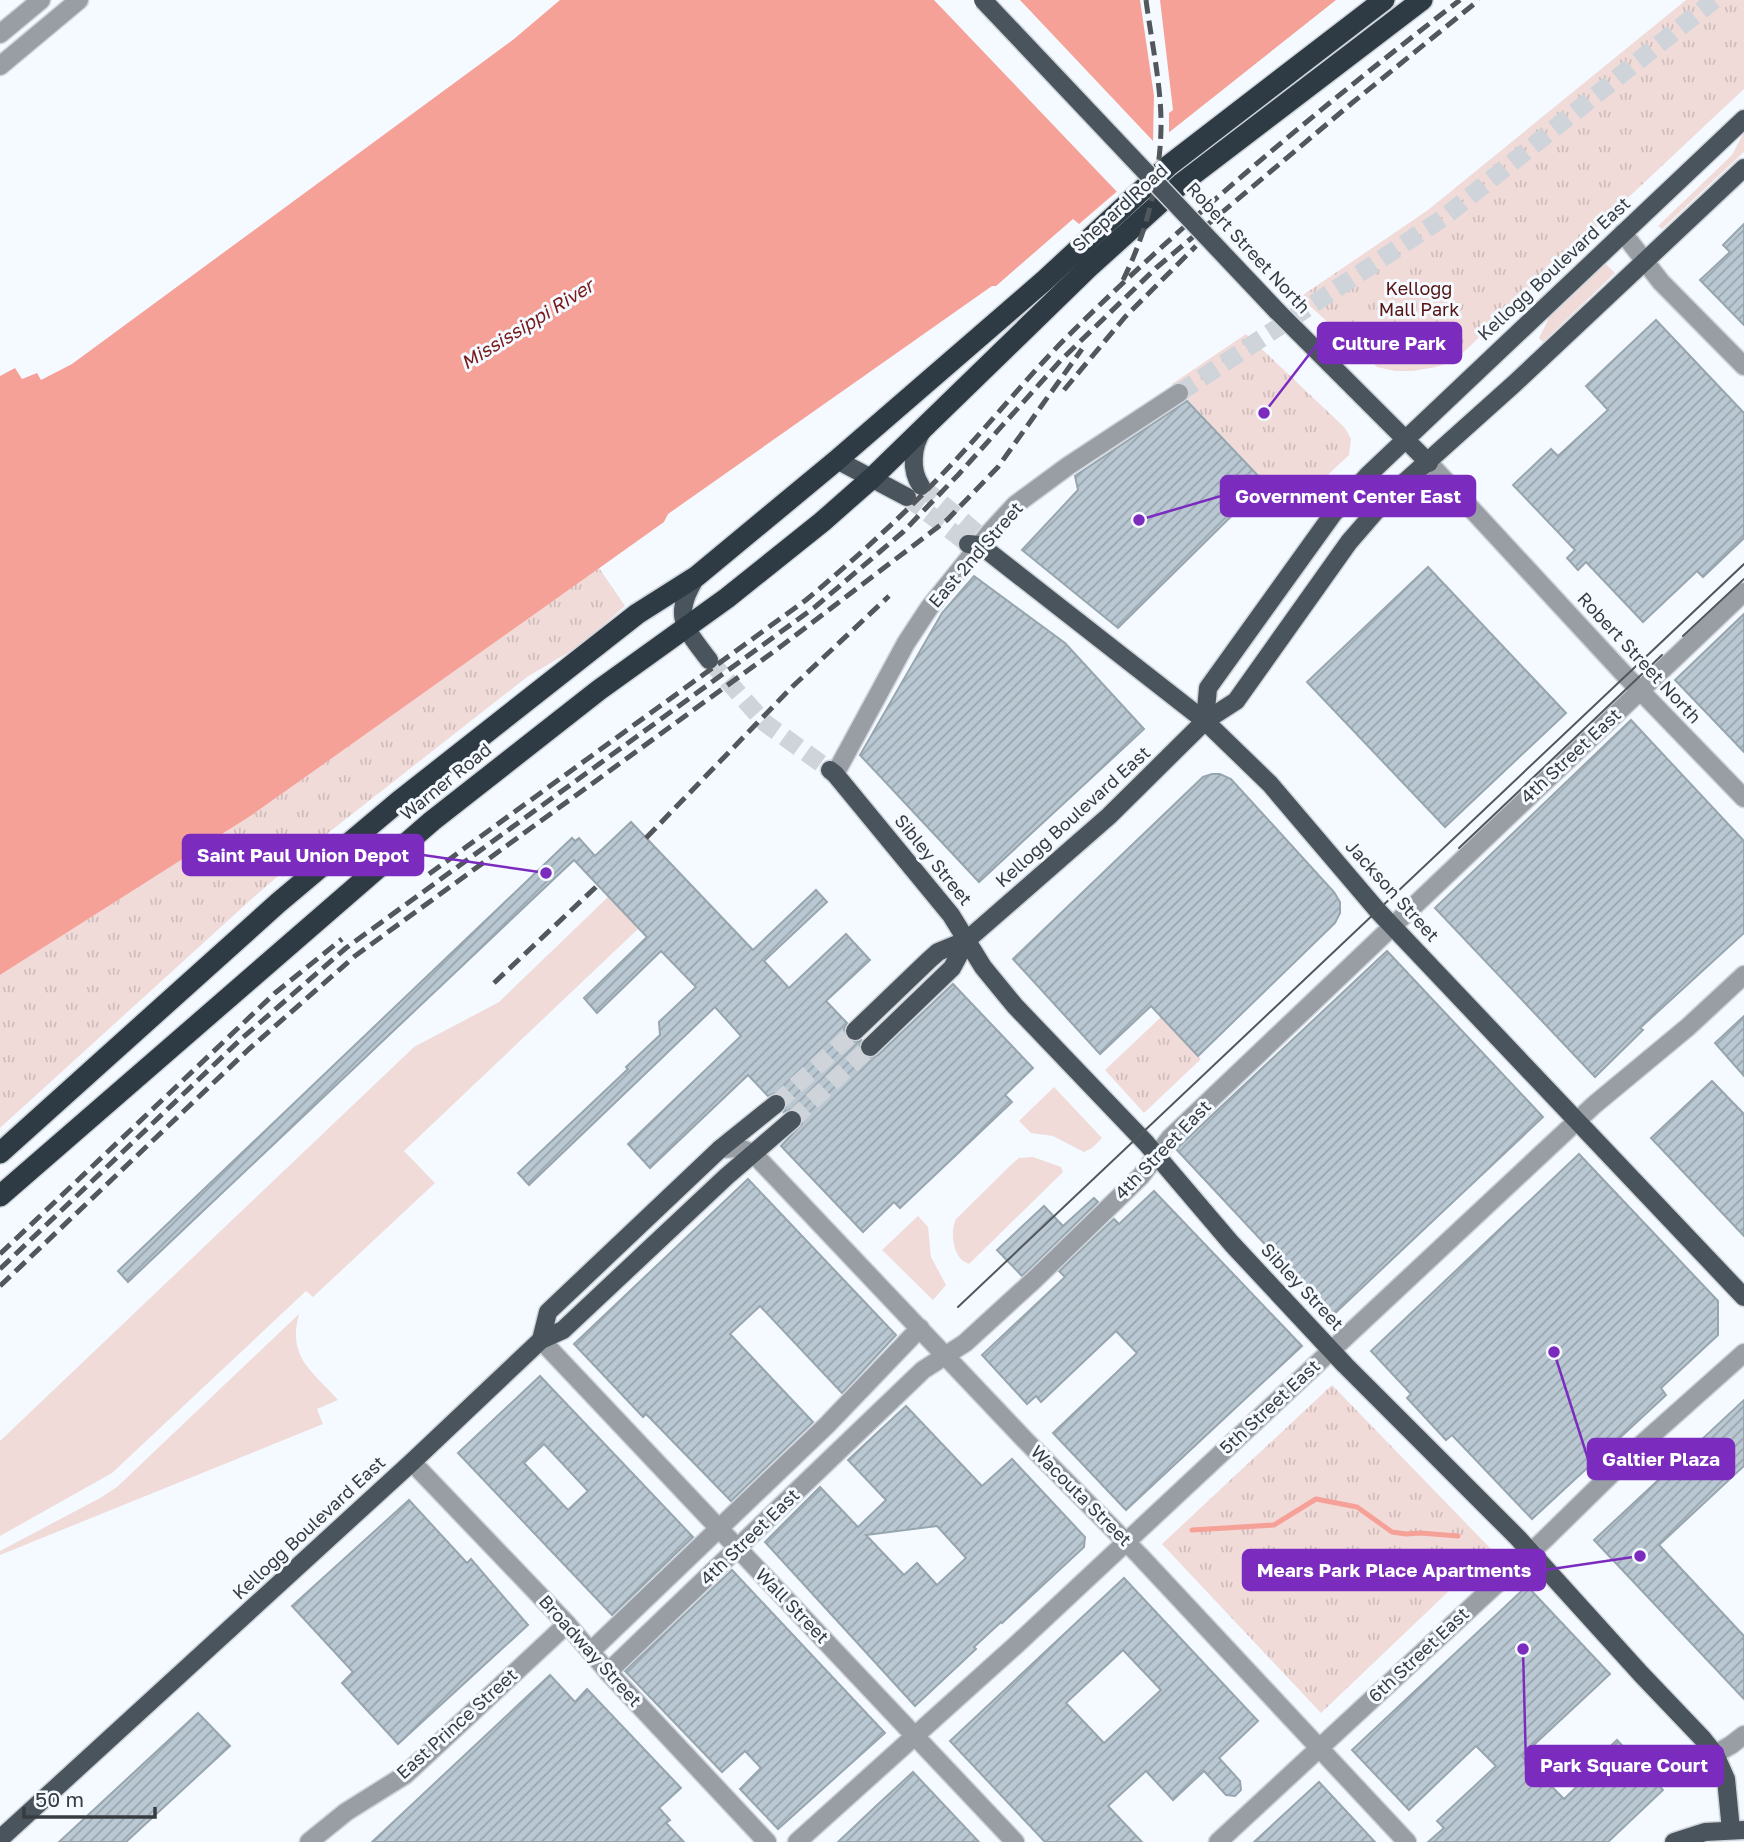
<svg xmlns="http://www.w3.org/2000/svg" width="1744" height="1842" font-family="'Golos Text',sans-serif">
<defs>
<pattern id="park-tufts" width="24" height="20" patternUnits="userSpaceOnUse" patternTransform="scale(1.75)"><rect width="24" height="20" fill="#f1dbd9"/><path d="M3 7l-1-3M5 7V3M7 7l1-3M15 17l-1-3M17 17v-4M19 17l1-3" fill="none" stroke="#cfbdbb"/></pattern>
<pattern id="building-hatch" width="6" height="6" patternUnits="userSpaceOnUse" patternTransform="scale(1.75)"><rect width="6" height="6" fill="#bac8d3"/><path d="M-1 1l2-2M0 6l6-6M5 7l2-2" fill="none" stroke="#98a4ad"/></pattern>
</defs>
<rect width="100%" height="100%" fill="#f4faff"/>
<!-- grass -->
<g fill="#f1dbd9">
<path d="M1744,132v20l-82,77 -4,-3 74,-71z"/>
<path d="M1605,263l10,10 -72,69 -4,-4 11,-22z"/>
<path d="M609,896l30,32 -235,223 31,32 -122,114 -7,-6 -194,182 -112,63v-95l414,-394 85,-45z"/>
<path d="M1054,1087l48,51 -10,10 -8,4 -31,-16 -22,-3 -12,-12z"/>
<path d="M1033,1157l28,10 2,5 -94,92c-3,-2 -7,-3 -9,-6 -8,-10 -9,-29 -4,-39l58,-57 5,-4z"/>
<path d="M918,1216l10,11 3,30 15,28 -13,15 -51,-50z"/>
<path d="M299,1314c-12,44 13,56 39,86l-21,9 6,15 -323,131v-4l100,-53 17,-11z"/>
</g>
<!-- park -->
<g fill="url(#park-tufts)">
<path d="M1686,0h58v89l-290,272 -18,6 -23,4h-18l-18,-4 -77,-70 128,-87z"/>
<path d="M1246,334l99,94 6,11 -2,16 -33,31 -19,29 -125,-131z"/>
<path d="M599,568l26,38 -44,39 -54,32 -199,156 -73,63 -255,232v-153l252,-160z"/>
<path d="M1161,1017l40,42 -57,54 -39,-43z"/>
<path d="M1332,1385l160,165 -171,163 -159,-169z"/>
</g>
<!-- water -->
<path fill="#f6a198" d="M560,0h776l-217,172 9,10 -49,42 -6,-5 -77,67h-4l-324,228 -4,8 -412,293 -252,160v-599l15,-8 7,11 15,-6 4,7 31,-16 442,-325z"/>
<!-- pier -->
<path fill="#f4faff" d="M934,0h86l133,141 1,-45 -14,-96h20l13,110 -4,3v22l-45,38 7,10 -12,11z"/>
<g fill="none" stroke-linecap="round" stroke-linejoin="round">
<!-- stream -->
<path stroke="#f6a198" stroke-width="5" d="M1192,1530l82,-5 42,-26 41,8 35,25 14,2 14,-1 38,3"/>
</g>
<!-- building -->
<g fill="url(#building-hatch)" stroke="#97a5af" stroke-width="2" fill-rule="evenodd">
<path d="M1744,224v101l-44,-45 30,-28 -7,-7z"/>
<path d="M1656,320l88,93v125l-41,39 -6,-6 -54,51 -57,-60 -8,8 -11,-12 8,-8 -62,-65 38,-36 7,7 50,-46 -22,-24z"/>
<path d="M1187,401l78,82 -147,145 -96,-78 56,-60 -3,-14z"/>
<path d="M1428,567l138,146 -121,114 -138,-145z"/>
<path d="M974,576l91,67 79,86 -165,153 -119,-127 82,-142z"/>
<path d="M1744,614v138l-69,-72z"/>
<path d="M1631,720l113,121v92l-104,95 3,2 -48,47 -160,-169z"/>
<path d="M1212,774h8l11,5 103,113 6,10v11l-5,10 -137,133 -47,-50 -51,48 -87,-95 190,-182z"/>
<path d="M631,822l122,128 63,-60 11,12 -63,59 25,27 57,-54 24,26 -44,41 21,22 -3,6 2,9 7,4 8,-2 -2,10 7,8 12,-3 75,-71 80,84 -28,27 7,7 -112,106 -6,-6 -31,30 -82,-86 21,-22 -1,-11 -10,-4 -7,3 3,-9 -3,-7 -9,-3 -7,3 -20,-21 -98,93 -22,-24 113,-108 -26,-29 -186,178 -11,-12 110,-104 -2,-2 34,-32 -1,-13 37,-35 -35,-36 -64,62 -13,-15 63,-61 -73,-77 -446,422 -10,-11 454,-433 3,3 4,-3 16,18z"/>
<path d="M1387,951l156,166 -211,199 -156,-167z"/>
<path d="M1744,1016v60l-29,-33z"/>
<path d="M1712,1081l32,33v122l-93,-98z"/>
<path d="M1579,1154l139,147v34l-57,53 5,7 -134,124 -80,-84 -6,5 -39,-42 4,-4 -40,-43z"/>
<path d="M748,1179l148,156 -54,58 -82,-87 -30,28 83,88 -82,79 -85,-87 -3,3 -69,-73z"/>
<path d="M1154,1191l148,155 -176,164 -73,-77 84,-80 -21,-22 -75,71 -5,-6 -9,8 -45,-49 83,-78 -6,-6 55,-52 5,5z"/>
<path d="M1094,1198l4,4 -76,74 -25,-26 47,-44 19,20z"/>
<path d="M540,1376l153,161 -81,78 -154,-162zM544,1444l44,47 -20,19 -44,-47z"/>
<path d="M1744,1400v66l-85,79 85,91v63l-150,-159z"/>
<path d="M906,1406l76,80 30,-27 73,78 -1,10 -82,76 -1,-1 -27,25 2,2 -61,57 -150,-164 55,-55 38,40 28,-27 -38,-40zM937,1526l29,32 -29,27 -20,-22 -13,12 -38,-40z"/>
<path d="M409,1500l58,63 4,-4 57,66 -130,119 -56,-61 11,-11 -61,-66z"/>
<path d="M732,1570l153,163 -107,96 -38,-40 21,-21 -16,-17 -23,21 -97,-101z"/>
<path d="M1124,1578l134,143 -39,37 21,23 1,9 -6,6 -9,-1 -22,-24 -31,29 -27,-29 -38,35 34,36h-97l-95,-101zM1123,1650l38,40 -57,53 -38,-40z"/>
<path d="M1527,1586l83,88 -88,82 42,43 29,-28 -4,-5 28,-26 46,50 -55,52h-180l16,-14 -7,-7 59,-55 -20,-20 -67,64 -57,-60z"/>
<path d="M550,1675l25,27 12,-13 94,99 -22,20 11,12 -4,3 18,19h-312z"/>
<path d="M198,1713l32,33 -104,96h-67z"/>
<path d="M913,1772l66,70h-141l37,-35z"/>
<path d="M1319,1782l56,60h-121z"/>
</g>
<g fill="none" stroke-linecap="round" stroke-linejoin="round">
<!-- minor-tunnel -->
<path stroke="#ced4d9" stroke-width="18" stroke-dasharray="18 9" stroke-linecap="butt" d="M1179,393l264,-175 271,-218"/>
<!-- major-tunnel -->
<g stroke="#ced4d9" stroke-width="18" stroke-dasharray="18 9" stroke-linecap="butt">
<path d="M921,486l56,47"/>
<path d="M907,497l61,47"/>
<path d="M709,660l56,63 65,47"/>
<path d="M776,1104l79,-73"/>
<path d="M792,1120l78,-73"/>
</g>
<!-- minor casing -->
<g stroke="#ced4d9" stroke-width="21">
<g id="minor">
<path d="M0,34l41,-34"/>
<path d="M0,66l79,-66"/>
<path d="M1623,233l38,49 83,84"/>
<path d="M1429,463l196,212 119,123"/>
<path d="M835,774l71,-131 23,-35 62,-77 24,-26 53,-39 111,-73"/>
<path d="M720,1149l19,-1 14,5 272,287 115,116 267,286"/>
<path d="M541,1340l474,502"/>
<path d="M412,1462l155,162 41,48 159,170"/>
<path d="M591,1651l236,-226 93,-97"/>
<path d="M608,1672l315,-302 42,-27 70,-64 106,-103 29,-38 574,-546"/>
<path d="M1715,1754l16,-9 13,-10"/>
<path d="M309,1842l37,-30 59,-37 162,-151"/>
<path d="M797,1842l219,-197 578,-540 94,-78 56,-52"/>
<path d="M1218,1842l327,-303 98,-96 101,-90"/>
</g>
</g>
<!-- major casing -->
<g stroke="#ced4d9" stroke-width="21">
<g id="major">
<path d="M1277,311l152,152"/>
<path d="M837,460l70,37"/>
<path d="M921,486c-11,-16 -9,-40 2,-56"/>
<path d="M968,544l12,1 225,176 65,63 108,127 366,386"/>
<path d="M697,576c-25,39 -14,50 12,84"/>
<path d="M1205,721l3,-33 125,-174 35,-39 376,-356"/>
<path d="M830,770l5,4 116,141 32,52 32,39 131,137 86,101 113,121 172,172 124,137 62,65 12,15 11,25 5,51"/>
<path d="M855,1031l74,-71 9,-8 29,-12 142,-124 96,-95 31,-20 113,-159 39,-45 126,-113 230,-216"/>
<path d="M870,1047l82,-79 15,-28"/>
<path d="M541,1340l7,-28 172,-163 56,-45"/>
<path d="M0,1839l412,-377 129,-122 22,-10 164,-154 65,-56"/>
<path d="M1674,1842l31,-10 39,-2"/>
</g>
</g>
<!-- highway casing -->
<g stroke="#ced4d9" stroke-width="24">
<g id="highway">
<path d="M0,1153l278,-250 120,-101 239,-188 60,-38 140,-116 208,-180 123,-114 216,-166"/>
<path d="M0,1196l432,-375 167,-131 128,-92 95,-76 50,-44 216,-210 94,-85 240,-183"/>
</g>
</g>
<!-- minor -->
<use href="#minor" stroke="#989ea3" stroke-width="18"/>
<!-- major -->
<use href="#major" stroke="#4a545c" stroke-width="18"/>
<!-- highway -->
<use href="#highway" stroke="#2f3b44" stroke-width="21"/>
<!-- tram -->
<g stroke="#52575c" stroke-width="2">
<path d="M1683,636l61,-57"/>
<path d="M1459,848l203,-193"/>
<path d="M958,1307l786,-743"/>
</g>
<!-- rail -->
<g stroke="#52575c" stroke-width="5" stroke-dasharray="14 7" stroke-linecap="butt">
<path d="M1123,280c24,-48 39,-107 38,-162 -1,-39 -10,-79 -15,-118"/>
<path d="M1064,390l61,-73 71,-71"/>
<path d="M646,838l146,-151 97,-91"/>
<path d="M429,874l377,-274c50,-42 98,-85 143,-133 43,-45 81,-94 125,-137 121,-119 252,-227 386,-330"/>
<path d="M494,983l104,-98"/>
<path d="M0,1254l275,-261 67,-54"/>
<path d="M0,1269l240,-229 106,-92 469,-341 88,-75 55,-57 103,-115 95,-92 196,-165 127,-103"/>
<path d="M0,1286l249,-237 106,-93 425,-309 167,-127 51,-53 84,-118"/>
</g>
<!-- major-bridge casing -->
<g stroke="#ced4d9" stroke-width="21" stroke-linecap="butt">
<path id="major-bridge" d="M983,0l294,311"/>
</g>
<!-- major-bridge -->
<use href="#major-bridge" stroke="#4a545c" stroke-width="18"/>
</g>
<g text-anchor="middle" stroke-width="6" stroke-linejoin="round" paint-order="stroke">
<!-- street labels -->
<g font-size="18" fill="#373c41" stroke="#f4faff">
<text transform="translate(1120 208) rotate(-42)" y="6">Shepard Road</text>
<text transform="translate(1248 248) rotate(47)" y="6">Robert Street North</text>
<text transform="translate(1554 269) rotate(-43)" y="6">Kellogg Boulevard East</text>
<text transform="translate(976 555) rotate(-49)" y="6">East 2nd Street</text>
<text transform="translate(1639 658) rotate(47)" y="6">Robert Street North</text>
<text transform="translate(1571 756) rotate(-43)" y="6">4th Street East</text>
<text transform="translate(446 782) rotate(-39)" y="6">Warner Road</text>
<text transform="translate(1073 817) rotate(-42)" y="6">Kellogg Boulevard East</text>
<text transform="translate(933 860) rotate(51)" y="6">Sibley Street</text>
<text transform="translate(1392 891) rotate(48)" y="6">Jackson Street</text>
<text transform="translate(1163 1150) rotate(-46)" y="6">4th Street East</text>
<text transform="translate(1302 1287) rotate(47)" y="6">Sibley Street</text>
<text transform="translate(1270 1407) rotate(-43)" y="6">5th Street East</text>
<text transform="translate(1081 1496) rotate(45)" y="6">Wacouta Street</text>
<text transform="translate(309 1528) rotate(-43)" y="6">Kellogg Boulevard East</text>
<text transform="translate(750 1537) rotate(-44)" y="6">4th Street East</text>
<text transform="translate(792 1606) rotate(46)" y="6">Wall Street</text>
<text transform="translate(590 1651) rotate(48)" y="6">Broadway Street</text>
<text transform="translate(1419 1655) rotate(-43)" y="6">6th Street East</text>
<text transform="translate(457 1724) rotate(-42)" y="6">East Prince Street</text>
</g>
<!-- park labels -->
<g font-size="18" fill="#541312" stroke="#f4faff">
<text x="1419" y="295">Kellogg<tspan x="1419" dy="21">Mall Park</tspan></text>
</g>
<!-- water labels -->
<g font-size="19" font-style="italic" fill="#781b1a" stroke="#f4faff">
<text transform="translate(527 324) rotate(-32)" y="7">Mississippi River</text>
</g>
</g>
<!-- callouts -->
<path fill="none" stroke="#7b2cbf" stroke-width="2.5" d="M1264 413L1318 343M1139 520L1221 496M546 873L423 855M1554 1352L1588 1459M1640 1556L1545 1570M1523 1649L1526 1766"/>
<g fill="#7b2cbf" stroke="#f4faff" stroke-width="2.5">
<circle cx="1264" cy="413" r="7"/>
<circle cx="1139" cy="520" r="7"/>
<circle cx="546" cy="873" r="7"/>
<circle cx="1554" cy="1352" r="7"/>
<circle cx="1640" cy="1556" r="7"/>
<circle cx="1523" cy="1649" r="7"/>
</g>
<g fill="#7b2cbf" stroke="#7b2cbf" stroke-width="2.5">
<rect x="1318" y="323" width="143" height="40" rx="7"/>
<rect x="1221" y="476" width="254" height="40" rx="7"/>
<rect x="183" y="835" width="240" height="40" rx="7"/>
<rect x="1588" y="1439" width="146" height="40" rx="7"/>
<rect x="1243" y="1550" width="302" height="40" rx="7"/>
<rect x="1526" y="1746" width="197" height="40" rx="7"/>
</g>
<g font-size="19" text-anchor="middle" font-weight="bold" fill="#fff">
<text x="1389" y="350">Culture Park</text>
<text x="1348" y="503">Government Center East</text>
<text x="303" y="862">Saint Paul Union Depot</text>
<text x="1661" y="1466">Galtier Plaza</text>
<text x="1394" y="1577">Mears Park Place Apartments</text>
<text x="1624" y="1772">Park Square Court</text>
</g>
<!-- scale -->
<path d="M24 1807v10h131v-10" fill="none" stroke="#373c41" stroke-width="3.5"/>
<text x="35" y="1807" font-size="21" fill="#373c41" stroke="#f4faff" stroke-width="5" paint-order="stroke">50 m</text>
</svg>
